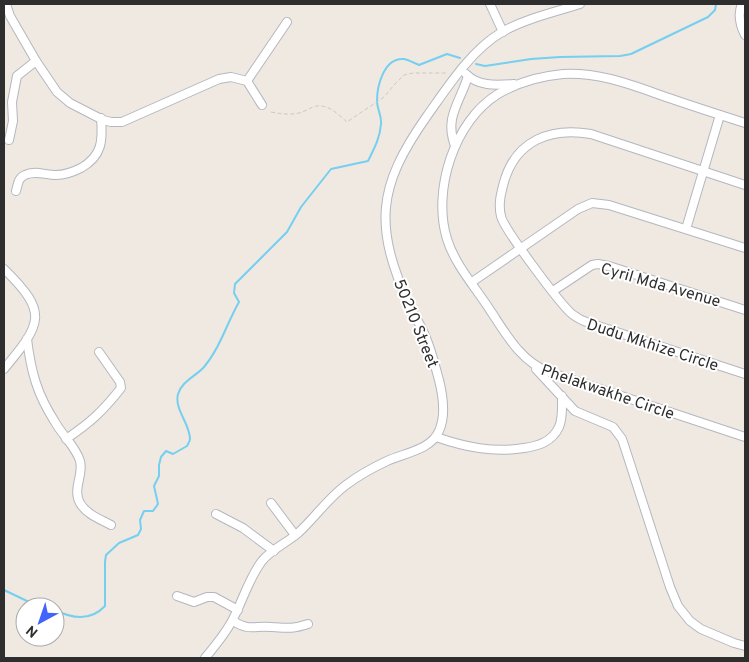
<svg xmlns="http://www.w3.org/2000/svg" width="749" height="662" font-family="Overpass,sans-serif">
<rect width="100%" height="100%" fill="#efe9e1"/>
<g fill="none" stroke-linecap="round" stroke-linejoin="round">
<!-- stream -->
<g stroke="#75cff0" stroke-width="2">
<path d="M476,64l9,2 46,-7 29,-2 60,-1 11,-2 77,-37 7,-7 1,-6"/>
<path d="M4,590l23,11 23,6"/>
<path d="M55,610c18,9 36,11 50,-4v-44l1,-7 13,-12 19,-8 3,-6 -1,-9 4,-9h9l5,-7 -4,-18 5,-10v-11l2,-8 5,-6 7,3 14,-8c1,-2 3,-5 3,-7 0,-15 -16,-30 -12,-45 4,-13 18,-18 26,-27 16,-19 23,-44 35,-65l-5,-9 1,-9 52,-52 14,-25 30,-38 37,-8c6,-12 12,-23 13,-37 1,-8 -4,-15 -4,-23 0,-15 7,-44 27,-42 5,1 10,4 15,6l28,-11 13,4"/>
</g>
<!-- street casing -->
<g stroke="#b4b7c1" stroke-width="10">
<g id="street">
<path d="M6,4l4,12 26,45 21,31 13,11 33,17 8,2h11l97,-43 12,-2 16,4 40,-59"/>
<path d="M490,4l13,28"/>
<path d="M742,4c-5,11 -2,21 3,31"/>
<path d="M466,74c13,13 31,11 48,10"/>
<path d="M247,81l15,24"/>
<path d="M745,123c-25,-8 -50,-16 -76,-25 -35,-12 -68,-26 -106,-24 -22,2 -46,9 -65,20 -44,27 -66,97 -51,145 8,26 29,49 43,71 16,24 31,52 59,62l196,65"/>
<path d="M9,140l4,-19 -1,-19 5,-26 19,-15"/>
<path d="M455,146c-11,-29 5,-43 13,-70"/>
<path d="M745,185l-154,-51c-40,-7 -75,6 -87,48 -3,11 -6,22 -3,34 2,12 60,89 71,98 5,4 11,7 17,9l156,51"/>
<path d="M16,191c2,-7 2,-13 9,-16 10,-5 20,0 31,0 9,0 17,-3 25,-7 21,-12 22,-27 20,-50"/>
<path d="M686,229l34,-114"/>
<path d="M4,269c45,44 38,54 0,100"/>
<path d="M472,282l106,-73 14,-6 17,2 136,43"/>
<path d="M553,291l39,-26 6,-1 11,2 136,44"/>
<path d="M27,339c4,33 10,55 28,83 7,13 21,25 25,39 4,14 -8,28 0,42 6,11 20,16 31,22"/>
<path d="M536,369l39,42 38,16 9,12 4,12 44,136 8,19 12,15 11,8 33,14 11,3"/>
<path d="M436,437c29,10 57,16 88,11 14,-2 28,-6 35,-21 4,-9 3,-21 3,-31"/>
<path d="M66,439c24,-16 37,-28 55,-51l-1,-6 -21,-30"/>
<path d="M271,503l24,32"/>
<path d="M216,514l27,14 31,23"/>
<path d="M177,596l17,6 13,-5h7l24,13"/>
<path d="M233,621c18,11 21,4 39,6 15,1 21,2 36,-3"/>
<path d="M205,658c10,-12 21,-25 28,-39 10,-19 16,-41 29,-58 9,-11 24,-18 35,-27 17,-15 30,-35 49,-49 12,-9 28,-18 41,-24 17,-8 44,-11 52,-30 7,-15 4,-35 0,-51 -4,-14 -7,-28 -13,-42 -4,-11 -11,-21 -16,-31 -36,-80 -34,-119 17,-191 20,-28 44,-66 75,-84 22,-13 53,-20 78,-28"/>
</g>
</g>
<!-- path -->
<path stroke="#c9c9c9" stroke-width="1" stroke-dasharray="4 2.5" stroke-linecap="butt" d="M271,112c10,2 18,3 28,1 5,-1 9,-4 14,-6 13,-5 25,7 34,15l37,-25 10,-12 10,-10 9,-2h35"/>
<!-- street -->
<use href="#street" stroke="#fff" stroke-width="8"/>
</g>
<g text-anchor="middle" stroke-width="4" stroke-linejoin="round" paint-order="stroke">
<!-- street labels -->
<g font-size="16" fill="#2e2e2e" stroke="#fff">
<text transform="translate(661 284) rotate(16)" y="6">Cyril Mda Avenue</text>
<text transform="translate(417 323) rotate(68)" y="6">50210 Street</text>
<text transform="translate(653 344) rotate(18)" y="6">Dudu Mkhize Circle</text>
<text transform="translate(608 391) rotate(19)" y="6">Phelakwakhe Circle</text>
</g>
</g>
<!-- border -->
<rect width="749" height="662" fill="none" stroke="#2e2e2e" stroke-width="10"/>
<!-- north arrow -->
<g transform="translate(40 622) rotate(220)"><circle r="24" fill="#ffffff" stroke="#ababab"/>
<path d="M0-4L9 19L0 12L-9 19Z" fill="#4264fb"/>
<text y="-8" font-size="14" font-weight="bold" text-anchor="middle" fill="#2e2e2e">N</text>
</g>
</svg>
